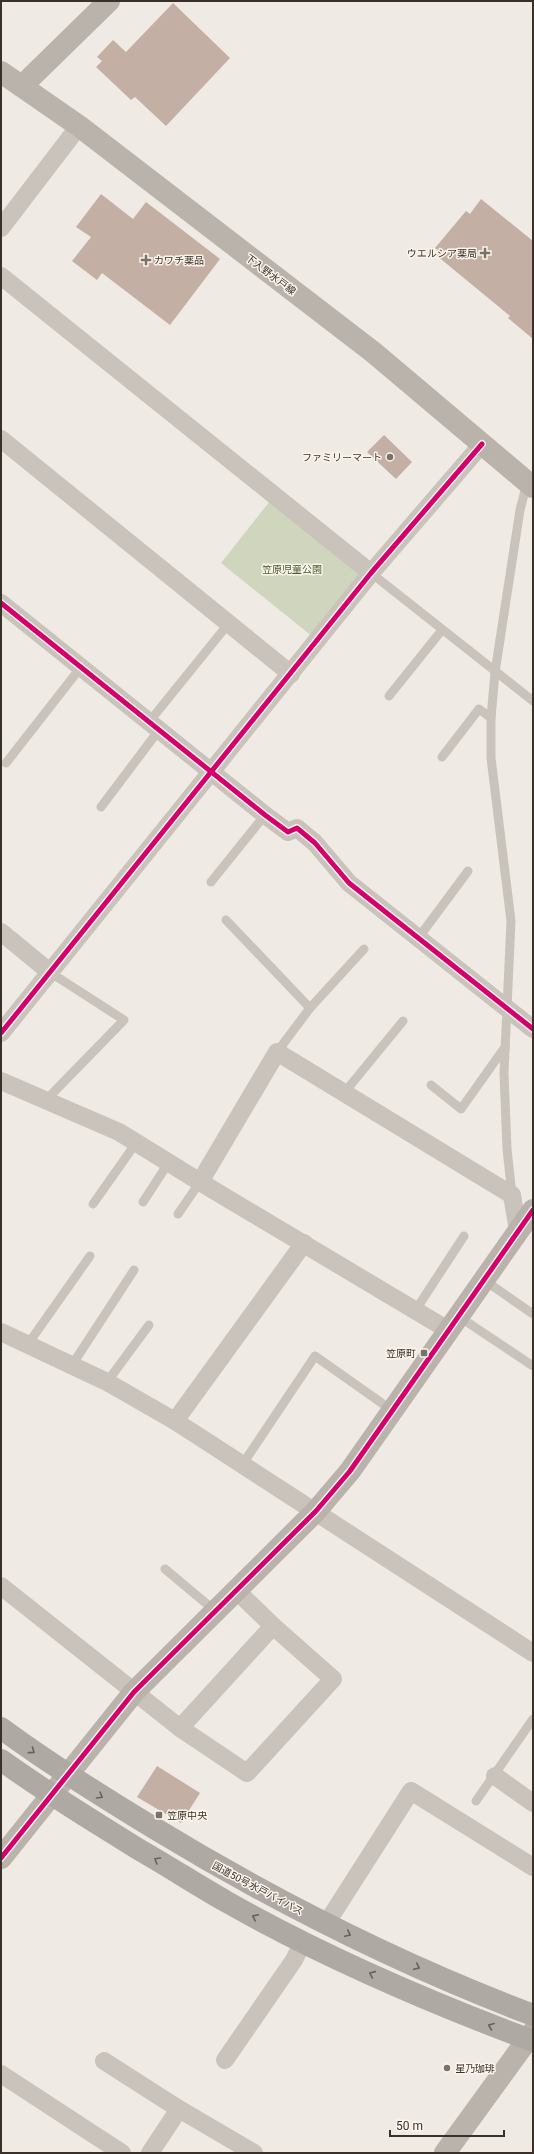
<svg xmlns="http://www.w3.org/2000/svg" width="534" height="2154" font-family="Roboto,'Noto Sans JP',sans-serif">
<rect width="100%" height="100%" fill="#efeae4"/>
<!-- green -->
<path fill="#cfd6bd" d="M270,501l93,73 -50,63 -92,-74z"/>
<!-- building -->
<g fill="#c4afa4">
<path d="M173,3l57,55 -64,68 -31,-29 -4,3 -35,-33 6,-6 -5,-4 16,-17 13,12z"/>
<path d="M101,194l32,25 13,-17 74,57 -50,66 -68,-52 -5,7 -25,-19 19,-24 -15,-10z"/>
<path d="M481,199l52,42v98l-25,-21 2,-2 -74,-61 3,-4 -4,-3 31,-37 4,3z"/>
<path d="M384,435l28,27 -16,17 -29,-27z"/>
<path d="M157,1766l43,27 -19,30 -44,-26z"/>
</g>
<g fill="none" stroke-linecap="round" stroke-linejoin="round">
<!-- lane -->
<g stroke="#c9c3bc" stroke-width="9">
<path d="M371,573l162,128"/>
<path d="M389,696l53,-66"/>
<path d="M149,722l80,-99"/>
<path d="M442,757l37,-48 12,9"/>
<path d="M6,763l75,-96"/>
<path d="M101,807l58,-77"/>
<path d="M211,882l54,-67"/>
<path d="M226,920l84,88"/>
<path d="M419,937l49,-66"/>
<path d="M277,1052l33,-44 54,-59"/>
<path d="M431,1085l30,24 44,-62"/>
<path d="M344,1093l59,-72"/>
<path d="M47,1099l77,-79 -73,-47"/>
<path d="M512,1195l-5,-46 -3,-76 7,-152 -20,-163v-40l4,-46 25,-162 7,-27"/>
<path d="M143,1202l26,-40"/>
<path d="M93,1204l43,-61"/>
<path d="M178,1214l22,-32"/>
<path d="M484,1280l49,34"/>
<path d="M415,1311l49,-75"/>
<path d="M458,1316l75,50"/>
<path d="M28,1344l62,-88"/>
<path d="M72,1365l62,-95"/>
<path d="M107,1382l42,-57"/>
<path d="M242,1465l73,-109 78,55"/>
<path d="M165,1569l49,41"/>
<path d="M476,1801l57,-82"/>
</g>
<!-- street -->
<g stroke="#c9c3bc" stroke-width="18">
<path d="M1,228l78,-102"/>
<path d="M1,276l370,297"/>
<path d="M1,439l290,235"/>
<path d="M1,603l264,212 23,17 9,-4 18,15 34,40 184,146"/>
<path d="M1,932l50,41"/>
<path d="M1,1033l370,-460 111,-129"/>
<path d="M1,1081l118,51 81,50 248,148"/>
<path d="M200,1182l77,-130 235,143 6,36"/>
<path d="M1,1332l106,50 68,39 358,232"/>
<path d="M175,1421l129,-178"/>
<path d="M1,1586l179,142 67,45 86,-94 -60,-53 -37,-36"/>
<path d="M180,1728l93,-102"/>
<path d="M495,1776l38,27"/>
<path d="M326,1924l85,-133 122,76"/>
<path d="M225,2060l69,-100 9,-18"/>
<path d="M104,2061l75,48 75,44"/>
<path d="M1,2074l121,79"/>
<path d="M150,2153l29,-44"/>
</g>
<!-- secondary -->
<g stroke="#b9b3ac" stroke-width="22">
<path d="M1,72l78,54 294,226 160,135"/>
<path d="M22,86l87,-85"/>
<path d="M1,1858l133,-166 182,-181 34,-40 183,-261"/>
<path d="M445,2153l88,-121"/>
</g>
<!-- highway -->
<g stroke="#aea9a3" stroke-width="22">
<path d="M1,1728c49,36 100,68 153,100 120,73 247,137 379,187"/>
<path d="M1,1760c44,32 91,60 137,89 30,17 59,36 89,53 97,55 202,100 306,139"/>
</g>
<!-- cycleway casing -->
<g stroke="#fbf5ec" stroke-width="8">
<g id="cycleway">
<path d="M1,603l264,212 23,17 9,-4 18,15 34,40 184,146"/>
<path d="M1,1033l370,-460 111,-129"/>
<path d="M1,1858l133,-166 182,-181 34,-40 183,-261"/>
</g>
</g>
<!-- cycleway -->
<use href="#cycleway" stroke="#d6006c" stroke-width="5"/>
</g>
<!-- one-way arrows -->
<defs><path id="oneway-chevron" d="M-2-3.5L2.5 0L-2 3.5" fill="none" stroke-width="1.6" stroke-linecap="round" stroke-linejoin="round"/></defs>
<g stroke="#69605a">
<use href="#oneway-chevron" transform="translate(32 1751) rotate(36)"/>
<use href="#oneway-chevron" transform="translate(100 1796) rotate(31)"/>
<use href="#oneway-chevron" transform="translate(157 1860) rotate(-149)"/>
<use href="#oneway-chevron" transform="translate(255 1917) rotate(-153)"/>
<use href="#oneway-chevron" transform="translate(348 1934) rotate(25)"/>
<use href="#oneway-chevron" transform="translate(417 1967) rotate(25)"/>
<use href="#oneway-chevron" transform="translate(372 1974) rotate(-156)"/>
<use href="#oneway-chevron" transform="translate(491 2026) rotate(-157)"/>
</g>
<!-- markers -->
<g fill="#7a716a" stroke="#fbf5ec" stroke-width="1.5">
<path d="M483 247h4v4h4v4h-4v4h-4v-4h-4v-4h4z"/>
<path d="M144 254h4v4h4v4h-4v4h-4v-4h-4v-4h4z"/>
<circle cx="390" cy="457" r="4"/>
<rect x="420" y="1349" width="8" height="8" rx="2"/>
<rect x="155" y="1811" width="8" height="8" rx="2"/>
<circle cx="447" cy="2068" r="4"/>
</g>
<g text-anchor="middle" stroke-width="3" stroke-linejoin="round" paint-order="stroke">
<!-- poi labels -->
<g font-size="10" fill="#3b3029" stroke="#fbf5ec" text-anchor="end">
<text x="477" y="257">ウエルシア薬局</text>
<text x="154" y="264" text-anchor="start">カワチ薬品</text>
<text x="382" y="461">ファミリーマート</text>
<text x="416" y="1357">笠原町</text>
<text x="167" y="1819" text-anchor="start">笠原中央</text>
<text x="455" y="2072" text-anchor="start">星乃珈琲</text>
</g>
<!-- street labels -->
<g font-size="10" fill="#3b3029" stroke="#fbf5ec">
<text transform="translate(271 274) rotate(37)" y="4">下入野水戸線</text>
<text transform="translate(258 1888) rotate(28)" y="4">国道50号水戸バイパス</text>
</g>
<!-- park labels -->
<g font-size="10" fill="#475b2b" stroke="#fbf5ec">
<text x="292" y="573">笠原児童公園</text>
</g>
</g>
<!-- border -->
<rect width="534" height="2154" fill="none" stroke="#3b3029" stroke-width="4"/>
<!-- scale -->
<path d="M390 2130v6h114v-6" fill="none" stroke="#3b3029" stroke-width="2"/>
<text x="396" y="2130" font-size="12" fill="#3b3029" stroke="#fbf5ec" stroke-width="3" paint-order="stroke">50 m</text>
</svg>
